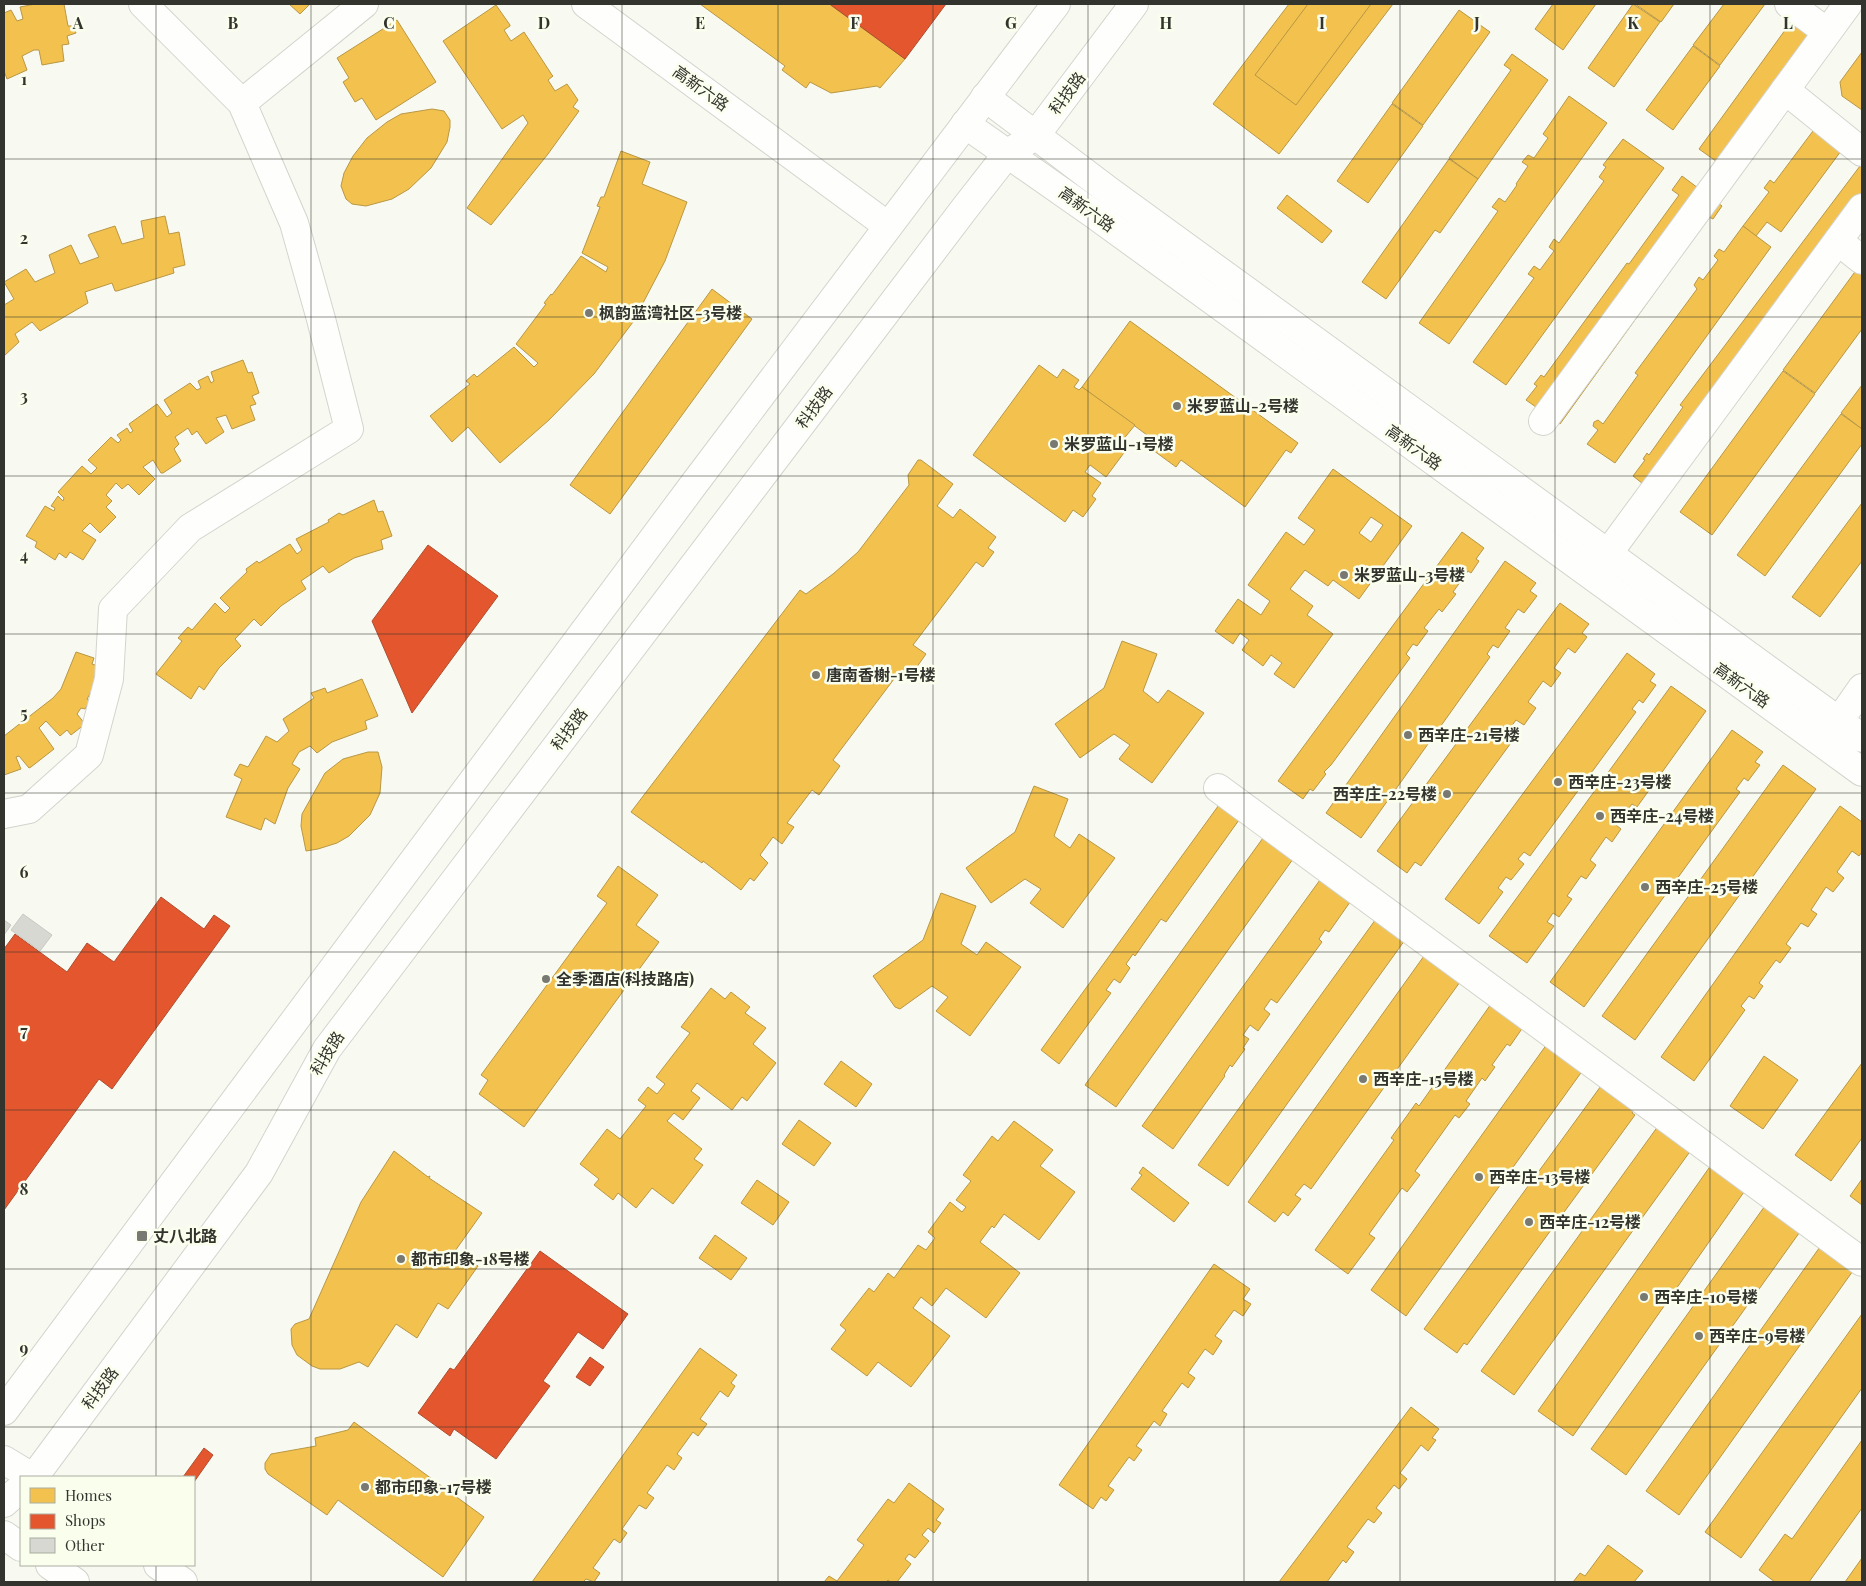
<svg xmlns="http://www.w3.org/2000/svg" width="1866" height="1586" font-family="'Playfair Display','Noto Sans SC',serif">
<rect width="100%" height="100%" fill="#f8faf1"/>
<!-- homes -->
<g fill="#f2c14e" stroke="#b99744" fill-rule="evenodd">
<path d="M35,4h29l4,22h6l2,7 -9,3 2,8 -7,1 2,16 -22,4 -3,-15h-5l-12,6 5,14 -20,9 -3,-8v-58l7,-3 6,11 6,-2 -3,-12z"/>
<path d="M289,4h21l-10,10z"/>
<path d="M700,4h129l76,55 -25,29 -3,-2 -46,7 -21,-11 -4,6 -24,-18 3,-4z"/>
<path d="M1289,4h104l-114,150 -66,-50z"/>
<path d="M1308,4h63l-75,101 -41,-30z"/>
<path d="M1553,4h43l-33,46 -28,-21z"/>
<path d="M1633,4l27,18 -46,65 -26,-19z"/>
<path d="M1635,4h39l-13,18z"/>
<path d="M1724,4h41l-45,61 -27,-20z"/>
<path d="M496,5l14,20v1l-6,4 7,11 13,-9 28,43 1,1 -5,4 7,11 12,-7 11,16 -5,7 6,4 -31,43 -57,71 -24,-17 61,-85 -5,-8 -21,14 -59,-88z"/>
<path d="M1459,10l31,22 -67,93 -31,-22z"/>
<path d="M1796,15l27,20 -96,134 -28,-20z"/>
<path d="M397,20l39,62 -60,38 -14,-22 -7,4 -12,-20 6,-4 -12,-20z"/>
<path d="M1693,46l27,20 -47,64 -27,-20z"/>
<path d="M1862,52v58l-20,-14 -2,-14z"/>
<path d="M1512,54l36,26 -70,99 -29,-21 62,-88 -7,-5z"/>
<path d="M1569,96l38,27 -158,221 -30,-21 79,-112 -6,-4 7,-9 6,4 12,-17 -1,-1 12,-18 -6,-4 6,-7 6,3 14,-20 -5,-4z"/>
<path d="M1392,104l31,22 -55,77 -31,-22z"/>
<path d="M432,109l12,2 6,9v7l-3,15 -16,26 -22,21 -17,10 -26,7 -14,-2 -6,-5 -5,-13 3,-13 9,-17 14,-18 20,-16 14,-8z"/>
<path d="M1813,131l28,20 -60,81 -14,-10 -11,14 -13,-10 26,-34 -5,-4 6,-8 4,3z"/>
<path d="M1623,139l41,29 -158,217 -33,-23 61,-84 -6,-4 6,-8 6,4 14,-19 -5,-4 5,-8 5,4 45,-62 -5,-4 7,-10 -3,-2z"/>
<path d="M621,151l29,11 -8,22 45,18 -22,59 -32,61 -39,52 -45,46 -49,43 -32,-36 -16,15 -22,-26 40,-32 -4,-3 8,-7 3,3 37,-30 20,20 4,-4 -22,-19 30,-40 -2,-1 7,-9 1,1 29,-39 25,16 2,-5 -26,-14 18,-46 -3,-1 4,-9h3z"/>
<path d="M1449,159l29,20 -38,54 -5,-3 -49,69 -24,-17z"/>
<path d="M1860,166l2,2v53l-205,274 -24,-19 12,-16 -2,-1 4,-6 2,2 34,-48 -3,-2z"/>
<path d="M1682,176l40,30 -9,13 -4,-2 -149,207 -34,-24 11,-14 -3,-2 7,-9 3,2 83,-114 2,1 50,-69 -7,-5z"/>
<path d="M1287,195l45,36 -10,12 -45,-35z"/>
<path d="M165,216l4,18 10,-2 6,33 -12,3 1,5 -57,18h-2l-3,-8 -27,9 3,11 -48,28 -8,-9 -17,12 4,8 -15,14v-51l10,-6 -10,-17 22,-13 9,13 20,-9 -6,-18 22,-10 9,19 19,-7 -11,-22 2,-1 25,-8 7,18 22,-6 -3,-17z"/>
<path d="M1743,226l28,21 -156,216 -28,-19 11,-14 -5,-4 1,-4 4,-2 5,4 35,-49 -3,-2 62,-84 -3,-4 5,-8 4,3 15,-20 -4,-4 5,-7 5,3z"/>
<path d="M1857,269l5,4v56l-47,64 -32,-23z"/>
<path d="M712,289l40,30 -142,195 -40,-29z"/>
<path d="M1130,321l168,122 -7,10 -5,-3 -41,57 -64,-47 -5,7 -34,-25 5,-7 -65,-48z"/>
<path d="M243,360l5,13 4,-1 7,21 -7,3 4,8 -6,2 5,14 -23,9 -6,-14 -10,3 8,14 -18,12 -9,-13 -5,4 -4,-7 -13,9 4,7 -5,5 7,12 -18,12h-2l-8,-13 -10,7 12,12 -16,16 -11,-11 -6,5 -6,-6 -10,12 6,6 -6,6 10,10 -16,16 -10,-10 -8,8 14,9 -13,20 -13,-8 -4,6 -7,-5 -4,7 -20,-13 2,-5 -11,-6 19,-30 9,5 1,-3 -4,-2 7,-10 5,5 1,-3 -6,-6 24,-26 9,8 6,-6 -9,-8 23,-23 7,6 3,-3 -4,-5 10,-7 3,5 3,-2 -4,-7 28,-20 10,13 5,-4 -8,-13 26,-17 7,7 4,-2 -3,-7 10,-5 3,7 3,-2 -3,-9z"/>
<path d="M1039,365l18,13 6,-9 16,11 -5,7 5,3 3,-3 53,38 -13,16 7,5 -23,31 -16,-12 -5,7 16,11 -9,13 4,3 -13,18 -10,-7 -8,12 -92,-67z"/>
<path d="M1783,371l32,23 -103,141 -32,-23z"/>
<path d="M1862,385v44l-21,-16z"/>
<path d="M1841,414l21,15v15l-97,132 -28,-21z"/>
<path d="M918,460h3l32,24 -16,22 16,12 7,-9 36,28 -8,11 6,4 -11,15 -7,-5 -63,83 13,9 -17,24 -9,-7 -67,89 7,6 -21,29 -7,-5 -25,33 7,4 -12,17 -9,-7 -13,18 8,8 -14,18 -4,-3 -9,12 -38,-29 -1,2 -71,-51 169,-222 6,4 27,-20 25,-22 51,-67 -1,-10z"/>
<path d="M1333,469l79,57 -53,73 -26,-19 -5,6 -23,-16 -15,19 23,17 -6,9 26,19 -39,54 -20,-14 8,-11 -11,-8 -8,11 -21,-16 7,-10 -9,-7 -7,11 -18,-13 23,-32 23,16 9,-14 -22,-16 38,-53 18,13 11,-15 -17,-12zM1371,517l12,8 -12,17 -12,-9z"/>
<path d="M374,500l4,12 5,-1 9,25 -11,4 2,9 -29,9 -25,15 -6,-7 -22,15 5,8 -25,17 -20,20 -7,-7 -19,20 6,7 -22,22 -15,22 -5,-4 -8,13 -35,-25 26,-33 -4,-3 10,-11 4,3 23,-27 10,10 5,-5 -10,-10 27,-26 -1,-3 11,-8 2,2 31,-19 7,10 5,-4 -6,-11 33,-17 -1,-2 11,-7 4,2z"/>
<path d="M1862,503v58l-42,56 -28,-20z"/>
<path d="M1462,532l22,16 -8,11 3,2 -8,12 -3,-2 -15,21 3,2 -14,18 -3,-3 -15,19 4,3 -11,15 -4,-2 -7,10 4,4 -79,107 -7,7 2,2 -13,17 -3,-2 -7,10 -25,-18z"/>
<path d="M1505,561l31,22 -6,8 7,5 -13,17 -6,-4 -13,19 5,3 -12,17 -5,-3 -6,9 3,3 -129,181 -35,-25z"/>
<path d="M1560,603l29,21 -7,9 5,4 -12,16 -7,-5 -14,20 7,5 -10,14 -8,-6 -15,21 8,6 -12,17 -8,-5 -8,11 8,5 -95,130 -6,-4 -8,11 -30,-22z"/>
<path d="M1122,641l35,13 -14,37 15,12 10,-13 36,23 -52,70 -33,-24 11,-14 -16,-11 -34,24 -25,-34 49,-36z"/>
<path d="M76,652l18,6 -2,6 17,6 -14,23 -4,-1 -4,7 3,2 -5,8 -4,-1 -4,6 8,10 -14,11 -4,-5 -7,6 -14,-15 -7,7 15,21 -23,18 -2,1 -10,-12 -3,1 5,12 -17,6v-39l49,-38 8,-9z"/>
<path d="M1627,653l28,21 -5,7 6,4 -13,18 -4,-3 -7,9 4,3 -106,144 -6,-4 -6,7 6,5 -13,16 -5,-3 -8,11 5,4 -24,32 -34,-25z"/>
<path d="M362,679l16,37 -13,5 2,8 -35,13 -15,11 -7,-7 -11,6 -7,12 8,5 -12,19 -13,36 -10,-6 -4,12 -35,-13 16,-38 -8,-4 6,-11 8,3 18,-31 11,6 12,-11 -6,-12 31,-21 -3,-5 14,-5 2,5z"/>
<path d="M1671,686l35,25 -69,96 -5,-3 -16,21 5,4 -9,13 -6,-5 -16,23 6,5 -10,14 -5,-3 -14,20 5,3 -13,18 -6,-4 -6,9 7,4 -27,37 -38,-27z"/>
<path d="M1732,730l31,22 -8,10 5,3 -12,16 -4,-3 -8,11 4,3 -156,215 -34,-25z"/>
<path d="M368,752h10l4,15 -2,26 -10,22 -21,21 -12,7 -19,6 -12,2 -5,-25 1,-12 23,-41 18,-14z"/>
<path d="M1783,765l33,24 -181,251 -33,-24z"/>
<path d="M1034,786l34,13 -14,37 16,12 9,-14 36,24 -52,70 -33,-25 11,-14 -16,-10 -34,24 -25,-35 49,-36z"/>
<path d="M1224,798l20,15 -78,109 -5,-3 -26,37 -2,-2 -7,10 4,4 -10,15 -6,-4 -8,11 5,3 -52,71 -18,-14z"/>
<path d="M1840,806l22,16v30l-3,4 -7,-5 -15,21 7,6 -11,14 -7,-5 -15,23 6,4 -9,13 -7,-4 -15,21 5,4 -11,15 -4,-3 -17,23 4,3 -9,13 -5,-3 -8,10 4,4 -51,71 -33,-24z"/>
<path d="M1268,831l30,21 -182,255 -31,-22z"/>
<path d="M618,866l40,29 -22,30 23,17 -135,185 -45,-33 9,-14 -7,-5 126,-172 -10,-7z"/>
<path d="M1325,873l30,22 -26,37 -4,-2 -6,9 3,3 -45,61 -6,-4 -7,10 6,5 -12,17 -8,-6 -7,10 6,4 -6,9 2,1 -13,18 -2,-2 -6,10 1,1 -52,73 -31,-23z"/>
<path d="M941,893l35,13 -15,38 16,11 9,-13 35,25 -51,69 -34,-25 12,-14 -16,-11 -32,23 -5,-2 -22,-31 50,-36z"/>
<path d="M1381,912l29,21 -182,253 -30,-21z"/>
<path d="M1429,949l36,26 -154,214 -7,-5 -9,11 6,4 -13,17 -5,-4 -8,10 -27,-20z"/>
<path d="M711,988l14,11 6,-7 19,15 -5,6 21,15 -13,16 23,19 -29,38 -5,-4 -10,13 -35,-27 -6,8 9,7 -17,22 -9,-7 -7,8 35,28 -8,10 9,6 -30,39 -21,-16 -16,20 -18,-15 -5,7 -19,-15 5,-6 -19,-15 27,-35 13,10 26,-33 -8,-6 10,-13 9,7 8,-10 -9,-7 34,-44 -9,-6z"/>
<path d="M1496,997l32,23 -18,26 -3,-2 -15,21 3,2 -10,14 -3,-3 -16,23 4,3 -11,14 -4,-3 -40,56 5,4 -13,17 -5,-4 -33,46 6,4 -27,36 -33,-24 79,-110 -3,-2 25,-35 3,3z"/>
<path d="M1552,1037l36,26 -182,253 -35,-26z"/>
<path d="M1764,1056l34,24 -35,49 -33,-23z"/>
<path d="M841,1061l31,23 -16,23 -32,-23z"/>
<path d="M1862,1063v75l-31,43 -36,-26z"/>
<path d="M1606,1079l33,23 -7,11 3,2 -168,230 -3,-2 -7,10 -33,-24z"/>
<path d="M799,1120l32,23 -17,23 -32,-22z"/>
<path d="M1014,1121l39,29 -13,16 35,26 -36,48 -35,-26 -10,14 -2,-2 -12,16 40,31 -34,45 -40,-30 -14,18 -11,-9 -8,11 37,28 -39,51 -33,-25 -11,14 -36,-27 15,-19 -6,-5 29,-37 5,4 14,-19 6,5 24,-33 8,5 9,-12 -7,-6 22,-30 12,10 4,-5 -10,-7 15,-19 -8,-6 29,-39 6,5z"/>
<path d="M1661,1122l33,24 -180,249 -33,-24z"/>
<path d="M394,1151l34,26 2,-1 -1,2 53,35 -27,38 23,15 -30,43 -10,-6 -21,35 -21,-14 -28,43 -9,-5 -19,7h-20l-8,-3 -15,-11 -5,-10 -1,-16 4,-5 14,-5 52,-117z"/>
<path d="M1716,1158l35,24 -178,254 -35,-25z"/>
<path d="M1143,1167l46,36 -15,19 -43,-33 11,-14 -3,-2z"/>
<path d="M1862,1179v26l-12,-9z"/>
<path d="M757,1180l32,22 -16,23 -32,-22z"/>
<path d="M1772,1196l35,26 -181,253 -35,-26z"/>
<path d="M715,1235l32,23 -16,22 -32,-22z"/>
<path d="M1827,1237l33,24 -181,254 -33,-24z"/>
<path d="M1214,1264l36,25 -7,10 8,5 -8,12 -9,-6 -19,26 7,5 -9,14 -8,-6 -17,24 7,5 -7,10 -6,-5 -20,28 5,3 -7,12 -6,-5 -18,25 6,4 -8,11 -5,-4 -21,29 6,4 -8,11 -5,-4 -8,12 -34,-24z"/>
<path d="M1862,1314v74l-121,170 -36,-26z"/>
<path d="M700,1348l37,27 -6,8 4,3 -7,11 -8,-6 -20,28 7,5 -9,12 -5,-4 -16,22 5,4 -8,12 -7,-5 -20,28 7,5 -8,11 -7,-4 -17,24 5,4 -7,10 -6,-4 -21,29 7,5 -6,9 -8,-3 -3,3h-51z"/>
<path d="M1411,1407l28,22 -7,9 4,2 -8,11 -7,-6 -21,28 7,6 -8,10 -5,-4 -18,23 6,5 -8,10 -6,-4 -21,28 7,5 -8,11 -3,-3 -16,22h-48z"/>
<path d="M354,1422l130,95 -41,60 -105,-77 -11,15 -59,-41 -3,-5v-6l6,-9 45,-8 -1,-8 33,-8z"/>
<path d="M1862,1440v68l-53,74h-34l-16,-12 26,-36 7,5z"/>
<path d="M909,1483l35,26 -8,11 5,3 -7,10 -6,-5 -6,7 7,6 -14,17 -6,-4 -4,5 6,5 -14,18h-6l-3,-2 -2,2h-62l5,-6 8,5 27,-36 -7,-5 31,-41 6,4z"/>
<path d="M1608,1545l35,26 -9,11h-61l7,-9 5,3z"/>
<path d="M1862,1558v24h-17z"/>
</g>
<!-- shops -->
<g fill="#e4572e" stroke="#af4c2e">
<path d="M832,4h114l-41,55 -74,-54z"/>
<path d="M428,545l70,51 -86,117 -40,-92z"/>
<path d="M161,897l43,32 10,-14 16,11 -118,163 -13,-10 -95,131v-261l11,-15 52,38 20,-29 27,19z"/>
<path d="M540,1251l88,63 -25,35 -25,-17 -35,49 7,5 -54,73 -42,-30 -4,7 -32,-23 32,-45 4,2z"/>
<path d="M590,1357l14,10 -14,19 -14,-9z"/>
<path d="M204,1448l9,7 -19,27v-5h-11z"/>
</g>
<!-- building -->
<g fill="#d6d8d1" stroke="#c7c9c2">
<path d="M23,914l29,21 -12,16 -29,-21z"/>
<path d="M4,920l7,5 -7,10z"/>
</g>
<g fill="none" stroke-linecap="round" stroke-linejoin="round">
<!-- minor casing -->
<g stroke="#d3d4cd" stroke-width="30">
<g id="minor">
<path d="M586,4l302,222"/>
<path d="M1789,4l38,28"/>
<path d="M1785,90l77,62"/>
<path d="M985,97l124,94 753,547"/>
<path d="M242,103l122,-99"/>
<path d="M965,124l130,91 767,557"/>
<path d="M1838,241l24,19"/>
<path d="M1543,421l305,-417"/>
<path d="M1598,567l264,-359"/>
<path d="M1839,721l23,-33"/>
<path d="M1218,788l644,474"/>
<path d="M4,814l25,-5 60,-54 20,-76 4,-70 77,-81 159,-99 -28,-110 -27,-96 -52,-120 -99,-99"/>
</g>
</g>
<!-- major casing -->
<g stroke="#d3d4cd" stroke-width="30">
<g id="major">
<path d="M4,1411l690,-927 362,-480"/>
<path d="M4,1460l28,17"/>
<path d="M34,1477l225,-304 68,-124 638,-841 43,-55 27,-17 99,-132"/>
<path d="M4,1503l17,-15"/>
<path d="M4,1535l17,12"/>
<path d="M50,1565l25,17"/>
<path d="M158,1565l25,17"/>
</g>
</g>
<!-- minor -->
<use href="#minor" stroke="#fefefd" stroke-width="28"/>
<!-- major -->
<use href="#major" stroke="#fefefd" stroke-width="28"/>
</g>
<!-- grid -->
<path fill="none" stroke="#33342e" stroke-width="1" stroke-opacity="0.55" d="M156,4v1473M311,4v1578M466,4v1578M622,4v1578M778,4v1578M933,4v1578M1088,4v1578M1244,4v1578M1400,4v1578M1555,4v1578M1710,4v1578M4,159h1858M4,317h1858M4,476h1858M4,634h1858M4,793h1858M4,952h1858M4,1110h1858M4,1269h1858M4,1427h1858M156,1565v17"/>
<!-- markers -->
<g fill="#787972" stroke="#fafeed" stroke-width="2">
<circle cx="589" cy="313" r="5"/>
<circle cx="1177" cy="406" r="5"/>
<circle cx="1054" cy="444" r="5"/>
<circle cx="1344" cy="575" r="5"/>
<circle cx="816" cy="675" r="5"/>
<circle cx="1408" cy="735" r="5"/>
<circle cx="1558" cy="782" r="5"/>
<circle cx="1447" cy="794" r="5"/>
<circle cx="1600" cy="816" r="5"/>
<circle cx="1645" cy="887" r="5"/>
<circle cx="546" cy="979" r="5"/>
<circle cx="1363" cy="1079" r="5"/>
<circle cx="1479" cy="1177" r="5"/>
<circle cx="1529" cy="1222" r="5"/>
<rect x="136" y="1230" width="12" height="12" rx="2.5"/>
<circle cx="401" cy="1259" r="5"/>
<circle cx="1644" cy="1297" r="5"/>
<circle cx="1699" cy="1336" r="5"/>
<circle cx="365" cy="1487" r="5"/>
</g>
<g text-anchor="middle" stroke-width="5" stroke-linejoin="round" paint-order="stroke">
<!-- street labels -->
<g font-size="16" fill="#33342e" stroke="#fafeed">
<text transform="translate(701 88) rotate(36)" y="6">高新六路</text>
<text transform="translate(1067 93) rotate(-53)" y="6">科技路</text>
<text transform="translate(1087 209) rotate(36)" y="6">高新六路</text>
<text transform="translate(814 407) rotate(-53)" y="6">科技路</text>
<text transform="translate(1414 447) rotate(36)" y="6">高新六路</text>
<text transform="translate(1742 685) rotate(36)" y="6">高新六路</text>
<text transform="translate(569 729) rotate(-53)" y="6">科技路</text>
<text transform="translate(327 1053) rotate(-58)" y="6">科技路</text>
<text transform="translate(100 1388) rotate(-53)" y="6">科技路</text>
</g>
<!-- poi labels -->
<g font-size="16" font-weight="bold" fill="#33342e" stroke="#fafeed" text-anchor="start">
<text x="599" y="319">枫韵蓝湾社区-3号楼</text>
<text x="1187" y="412">米罗蓝山-2号楼</text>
<text x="1064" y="450">米罗蓝山-1号楼</text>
<text x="1354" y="581">米罗蓝山-3号楼</text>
<text x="826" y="681">唐南香榭-1号楼</text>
<text x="1418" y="741">西辛庄-21号楼</text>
<text x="1568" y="788">西辛庄-23号楼</text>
<text x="1437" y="800" text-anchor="end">西辛庄-22号楼</text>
<text x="1610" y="822">西辛庄-24号楼</text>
<text x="1655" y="893">西辛庄-25号楼</text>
<text x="556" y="985">全季酒店(科技路店)</text>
<text x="1373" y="1085">西辛庄-15号楼</text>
<text x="1489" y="1183">西辛庄-13号楼</text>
<text x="1539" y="1228">西辛庄-12号楼</text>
<text x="153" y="1242">丈八北路</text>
<text x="411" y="1265">都市印象-18号楼</text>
<text x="1654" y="1303">西辛庄-10号楼</text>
<text x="1709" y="1342">西辛庄-9号楼</text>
<text x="375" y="1493">都市印象-17号楼</text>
</g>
</g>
<g font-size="16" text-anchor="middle" font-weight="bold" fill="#33342e" stroke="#fafeed" stroke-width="5" stroke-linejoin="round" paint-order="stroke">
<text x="78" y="29">A</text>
<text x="233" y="29">B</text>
<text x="389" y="29">C</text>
<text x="544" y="29">D</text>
<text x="700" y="29">E</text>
<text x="855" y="29">F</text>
<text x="1011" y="29">G</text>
<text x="1166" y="29">H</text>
<text x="1322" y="29">I</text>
<text x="1477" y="29">J</text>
<text x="1633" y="29">K</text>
<text x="1788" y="29">L</text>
<text x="24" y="85">1</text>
<text x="24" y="244">2</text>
<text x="24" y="402">3</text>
<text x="24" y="561">4</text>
<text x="24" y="719">5</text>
<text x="24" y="878">6</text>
<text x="24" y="1037">7</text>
<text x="24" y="1195">8</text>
<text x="24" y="1354">9</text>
</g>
<!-- border -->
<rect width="1866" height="1586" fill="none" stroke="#33342e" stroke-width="10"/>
<!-- legend -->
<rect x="20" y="1476" width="175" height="90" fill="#fafeed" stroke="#aaada1"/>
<rect x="30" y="1488" width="25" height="15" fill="#f2c14e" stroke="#aaada1"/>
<text x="65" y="1501" font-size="15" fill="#33342e">Homes</text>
<rect x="30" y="1514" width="25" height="15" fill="#e4572e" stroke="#aaada1"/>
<text x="65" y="1526" font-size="15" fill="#33342e">Shops</text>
<rect x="30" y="1538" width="25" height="15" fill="#d6d8d1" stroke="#aaada1"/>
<text x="65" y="1551" font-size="15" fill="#33342e">Other</text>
</svg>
